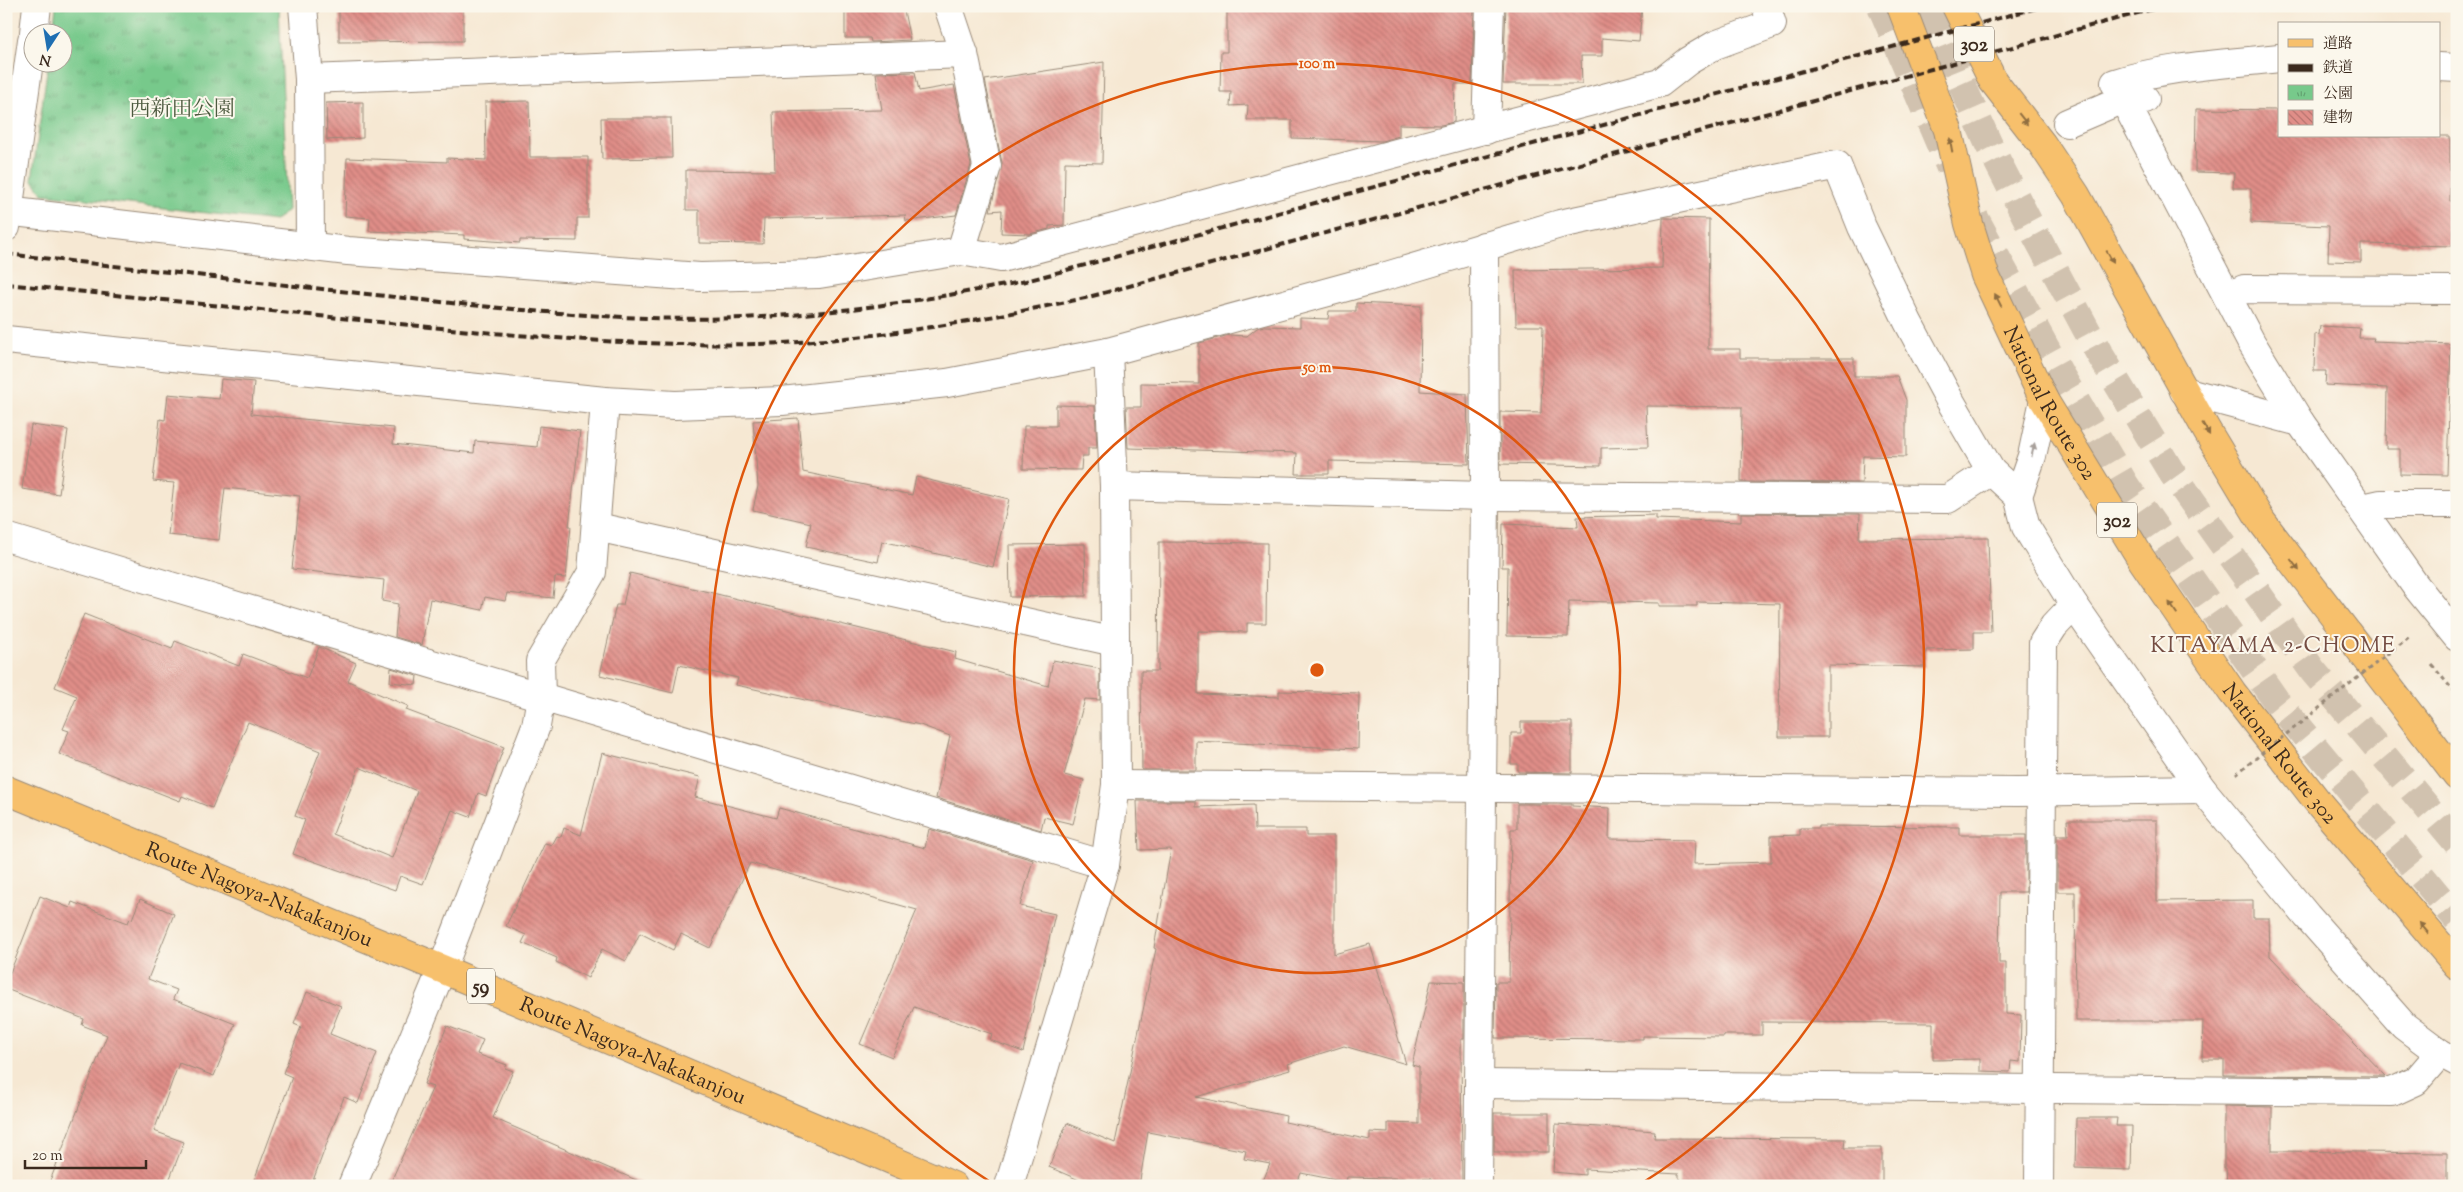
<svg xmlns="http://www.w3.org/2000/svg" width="2463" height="1192" font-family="'Sorts Mill Goudy','Noto Serif JP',serif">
<defs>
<pattern id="park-tufts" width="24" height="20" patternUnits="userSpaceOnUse" patternTransform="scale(1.25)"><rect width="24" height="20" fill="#77c98b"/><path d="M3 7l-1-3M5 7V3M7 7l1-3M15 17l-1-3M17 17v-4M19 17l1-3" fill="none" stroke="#63a371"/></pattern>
<pattern id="building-back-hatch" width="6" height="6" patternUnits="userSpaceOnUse" patternTransform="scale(1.25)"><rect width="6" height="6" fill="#e08e88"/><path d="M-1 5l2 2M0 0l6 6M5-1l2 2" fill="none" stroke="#b7746f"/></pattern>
</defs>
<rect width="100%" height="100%" fill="#fbf7ec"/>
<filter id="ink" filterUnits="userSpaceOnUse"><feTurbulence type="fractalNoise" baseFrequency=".02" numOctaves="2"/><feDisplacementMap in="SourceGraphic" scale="10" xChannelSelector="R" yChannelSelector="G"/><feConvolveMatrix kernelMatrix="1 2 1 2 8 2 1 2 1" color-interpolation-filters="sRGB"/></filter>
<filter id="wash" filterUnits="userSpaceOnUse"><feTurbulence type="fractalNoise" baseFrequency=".0096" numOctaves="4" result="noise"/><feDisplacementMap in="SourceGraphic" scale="20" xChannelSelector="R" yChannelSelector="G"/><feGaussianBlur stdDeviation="1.12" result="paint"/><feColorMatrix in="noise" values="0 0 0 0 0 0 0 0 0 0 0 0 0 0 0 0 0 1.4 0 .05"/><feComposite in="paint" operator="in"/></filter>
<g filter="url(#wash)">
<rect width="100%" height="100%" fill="#f6e8d3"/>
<!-- park -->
<path fill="url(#park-tufts)" stroke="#597a54" d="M56,6h223l9,204 -13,11 -232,-27 -11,-15 16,-116 14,-1v-30h-9z"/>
<g id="blocks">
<!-- building -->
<g fill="url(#building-back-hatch)" fill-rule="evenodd">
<path d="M339,6h124v35l-124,1z"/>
<path d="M845,6h58l7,34 -39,2 -1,-4h-25z"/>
<path d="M1227,6h247l-2,78h-17l-1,38 -13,3 -42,-1v12l-17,5 -90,-3v-18h-45l1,-15 -18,1 1,-14h-11l1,-40h6z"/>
<path d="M1506,6h136l-3,35 -37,-3v18h-21l1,28h-79z"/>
<path d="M1104,62l-2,101 -37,-1 -1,63 -15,1v3l-19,5 -29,-1 1,-23 -12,1 12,-48 -17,-83z"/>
<path d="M915,72l4,19 35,-6 17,80 -15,50 -50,6 -1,-6 -141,4 -1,25 -64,-1v-33h-13v-40l89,1 -2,-59 109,-2 -6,-37z"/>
<path d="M529,101l1,56h58v61h-11v23l-57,-1v3l-56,-4v-4l-95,-4 1,-13 -25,-2 2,-58 100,4v-4l39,2 -1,-58z"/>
<path d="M363,102v36l-36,2 -1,-37z"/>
<path d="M2196,109l83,1v26h171v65h3l1,45 -93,-2v18l-33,-1 1,-35 -78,-3v-35h-18l1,-15 -39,-1z"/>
<path d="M601,118h70l1,40 -70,1z"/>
<path d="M1663,218l46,1 -1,130h32v9h114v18h43l9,24v57l-43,-1 -1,27 -121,-1 1,-75 -96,-1 2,41 -47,1v18l-101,-2v-52l41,1 2,-87h-27l-1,-56 147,-2z"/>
<path d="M1356,303l65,3 -1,85 47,3 2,70 -140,-3v13h-33l1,-21 -169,-5 -2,-41h15v-24l58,1v-41l30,-8 18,1 10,-8 7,-2 36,1v-9l28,1 1,-8h27z"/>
<path d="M2320,326l40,2 -1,10h15l-1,3 78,3 -4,131 -47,-1v-25h-14l1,-61 -62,-3 1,-14h-12l1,-37 4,1z"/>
<path d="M221,379l33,3 -3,32 143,14 -1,16 81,9 1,-12 62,6 2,-21 41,5 -11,95h2l-5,52 -11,-1 -2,21 -46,-5 -2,8 -20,-4 -3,13 -52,-11 -8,46 -27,-8 3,-33 -16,-3 2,-21 -92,-11 8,-73 -75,-8 -6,52 -51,-5 6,-52 -21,-2 7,-62 5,1 3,-26 51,5z"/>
<path d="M1056,405l39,1 2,42h-9v8h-6l-1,14 -58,-1 1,-43h32z"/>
<path d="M798,418l5,54 109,23 4,-18 93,22 -16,68 -111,-26 -4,21 -72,-15 5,-24 -58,-13 5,-24 -5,-65z"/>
<path d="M31,425l37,5 -9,64 -37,-5z"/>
<path d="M1741,513l119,1 -1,25 129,-1 3,94h-17v17l-48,1 -1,17 -97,-2v72h-49l1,-133 -83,-2v4h-38v-3l-90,-2 -1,36 -61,-1 1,-69h-6l1,-43 75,3 -1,-10 79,-2v4l85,3z"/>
<path d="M1159,542l108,1 -1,80h-19v9l-49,-1v63l81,3v-6l80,2 -1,56 -162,-8v29h-54l-1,-99h17z"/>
<path d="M1085,544l1,52 -76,1 -1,-52z"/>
<path d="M630,573l326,79 -1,7 93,27 5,-26 47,9v31l-15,-1 -21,76 20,5 -11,44 -29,-7 -3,13 -105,-32 14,-62 -30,-11 -184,-40 2,-7 -59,-13 -6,28 -73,-18 16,-70h7z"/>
<path d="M84,614l88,35 3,-8 64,25 4,-12 64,24 12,-31 37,16 -8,18 60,25 -2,4 98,37 -18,49 -8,-3 -8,24 -18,-7 -29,74 -23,-8 -5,14 -102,-36 12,-34 -10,-4 25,-65 -72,-29 -36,86 -30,-12 -2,5 -121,-47 10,-23 -6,-2 14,-33 -22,-9zM359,767l58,24 -25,67 -59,-24z"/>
<path d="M391,668l26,8 -1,9 -26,-3z"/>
<path d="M1521,722h51v51l-54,-1v-8h-7v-31h10z"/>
<path d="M602,753l98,24 -5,20 81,21 3,-10 146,40 4,-19 104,31 -13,46 35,8 -32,138 -33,-12 2,-6 -78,-27 -22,50 -32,-13 57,-134 -167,-47 -40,85 -29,-14 -8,16 -33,-17 -14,28 -24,-12 -14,29 -32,-16 1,-4 -35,-15 4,-8 -20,-9 39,-83 7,2 5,-9 4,1 3,-9 17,7z"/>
<path d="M1137,801h59v6l58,-2 1,24h51v7h28v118l36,-10 36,120 -62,-18 -56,18 2,6 -94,27 90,19 -1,6 85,18v-8l18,1v-10l31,1v-57l-7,-2 19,-84 33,1v57h-3l1,147h-31v-7l-84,-2 -1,5 -45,-9 -5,13h-35l9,-22 -26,-5 2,-8 -98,-19 -9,54h-46l-44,-19 18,-44 48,20 41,-194 -2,-1 17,-99 -32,1z"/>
<path d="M1517,804h55v2l38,2 -1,31 86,1 -1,24 77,-2v-26l29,-1v-7h18v-2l141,1v8h67v57h-26l-1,71h7v51l15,1 -1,47 -9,-1 -1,11 -30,-1v-12l-47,1v-37l-171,-1v13h-38v2l-81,-1v3l-148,-1 1,-56h13l2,-153h6z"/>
<path d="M2067,820h90v81l96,-1v18h16l1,38 116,120 -162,-1v-15h-22l1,-39h-127l-1,-129h-18v-57h11z"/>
<path d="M40,896l30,12 2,-6 56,21 2,-5 2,1 8,-20 34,15 -26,65 29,11 -4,9 62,25 -21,52 -35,-13 -25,68 30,11 -17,44h-119l59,-151 -25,-10 2,-6 -78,-30v-6z"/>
<path d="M307,992l34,14 -11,28 47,19 -19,50 -14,-6 -33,89h-59l40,-109 -9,-4 18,-46 -7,-3z"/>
<path d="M447,1026l36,14 -6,14 30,11 -2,3 8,3 -20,47 157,68h-261l44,-99 -9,-3z"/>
<path d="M2224,1106l48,1v44l175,2v33h-220l-1,-18h-2z"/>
<rect x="1494" y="1113" width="55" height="39"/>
<path d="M2076,1118h41l-1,8h16l-1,44 -56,-2z"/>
<path d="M1556,1124l99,7 -1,7 191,1 -1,9h38v38h-203v-12l-94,-5v6l-32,-3z"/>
</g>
</g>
</g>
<g filter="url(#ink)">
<use href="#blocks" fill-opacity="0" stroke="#988978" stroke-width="1"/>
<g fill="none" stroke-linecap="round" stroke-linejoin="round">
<!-- motorway-tunnel -->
<g stroke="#d1c2af" stroke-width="28" stroke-dasharray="28 14" stroke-linecap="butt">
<path d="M1881,6l69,162"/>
<path d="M1930,6l29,72 30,67 38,74 72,134 71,117 143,201 144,172"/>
<path d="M1975,218l85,156 66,112 151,216 180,217"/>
</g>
<!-- minor casing -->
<g stroke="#988978" stroke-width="30">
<g id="minor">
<path d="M303,6l6,73 1,166"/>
<path d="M948,6l16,48 23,112 -26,85"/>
<path d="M34,32l3,-26"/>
<path d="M2279,58c-55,6 -111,8 -164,25l136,259 49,80 115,163 42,52"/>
<path d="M2439,67l18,1"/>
<path d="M309,79l655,-25"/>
<path d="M2067,123l56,-24h22"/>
<path d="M1486,130l4,-124"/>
<path d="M6,211l342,40 352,26 119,-3 142,-23 40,7 659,-175 28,-22 27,-16 57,-21 -6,-18"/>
<path d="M6,227l26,-187"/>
<path d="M2227,296l17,-7 213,1"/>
<path d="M6,340l599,61 70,4 107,-4 165,-18 161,-31 275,-75 177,-53 277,-59 25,62 46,95 40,75 43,74 27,25 8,31 48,78 128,184 105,127 97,110 36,27 17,9"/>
<path d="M1108,352l6,134"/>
<path d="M2184,391l116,31"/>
<path d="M2018,496l14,-40 12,-56"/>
<path d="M2363,508l18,-4h76"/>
<path d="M597,527l518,115"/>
<path d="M6,537l1099,328"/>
<path d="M1116,785l901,7 185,-3"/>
<path d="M1480,1084l912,8 24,-11 24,-28"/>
<path d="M352,1186l90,-217 94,-243 5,-29 -1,-36 52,-89 13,-171"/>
<path d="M1009,1186l96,-321 11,-80 -2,-299 371,10 463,3 43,-28"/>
<path d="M1478,1186l7,-690 -1,-250"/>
<path d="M2039,1186l4,-543 11,-17 20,-21"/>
</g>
</g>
<!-- primary casing -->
<g stroke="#988978" stroke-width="30">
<g id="primary">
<path id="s1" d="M6,790l436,179 511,217"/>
</g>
</g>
<!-- trunk casing -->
<g stroke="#988978" stroke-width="30">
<g id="trunk">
<path id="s2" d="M1901,6l47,124 21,94 16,51 59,125 98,160 90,132 89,114 136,159"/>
<path d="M1956,6l37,75 49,63 34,51 131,236 55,91 195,254"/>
</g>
</g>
<!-- path -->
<path stroke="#988978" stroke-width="3" stroke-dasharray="4 4" stroke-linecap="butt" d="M2432,665l25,30"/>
<!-- minor -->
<use href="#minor" stroke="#fff" stroke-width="28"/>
<!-- primary -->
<use href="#primary" stroke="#f7c06c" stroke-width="28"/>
<!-- trunk -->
<use href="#trunk" stroke="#f7c06c" stroke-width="28"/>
<!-- rail -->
<g stroke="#3b2a1e" stroke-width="4" stroke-dasharray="8 4" stroke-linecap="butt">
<path d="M6,254c127,14 253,28 379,42 122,13 253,28 376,21 89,-5 177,-19 265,-36l1018,-275"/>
<path d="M6,284c121,12 243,25 364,37 128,13 257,26 386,23 111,-3 221,-23 329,-46l1079,-292"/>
</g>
<!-- path-bridge -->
<path stroke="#988978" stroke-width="3" stroke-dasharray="4 4" stroke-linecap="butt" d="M2236,774l173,-137"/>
</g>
<!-- one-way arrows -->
<defs><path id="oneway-solid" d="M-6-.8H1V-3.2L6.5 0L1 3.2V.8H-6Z" transform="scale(1.25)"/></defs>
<g fill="#906e41">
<use href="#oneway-solid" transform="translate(2023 119) rotate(52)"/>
<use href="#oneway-solid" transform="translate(1951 145) rotate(-100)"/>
<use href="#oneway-solid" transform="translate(2110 257) rotate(61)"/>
<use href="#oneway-solid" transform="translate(1998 300) rotate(-117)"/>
<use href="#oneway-solid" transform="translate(2206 429) rotate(60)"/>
<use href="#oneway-solid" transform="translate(2295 565) rotate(53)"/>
<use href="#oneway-solid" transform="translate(2173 608) rotate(-124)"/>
<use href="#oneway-solid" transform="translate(2424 928) rotate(-130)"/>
</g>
<use fill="#a79f9a" href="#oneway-solid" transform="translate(2033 450) rotate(-77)"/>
</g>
<!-- distance rings -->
<g fill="none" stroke="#df570d" stroke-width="2.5">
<circle cx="1317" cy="670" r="303"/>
<path d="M995 1185A607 607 0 1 1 1639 1185"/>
</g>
<g text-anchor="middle" stroke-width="4" stroke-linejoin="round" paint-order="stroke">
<!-- shield labels -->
<g fill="#fbf7ec" stroke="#75685c" stroke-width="1">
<rect x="1954" y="26.5" width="40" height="35" rx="4"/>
<rect x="2097" y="502.5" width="40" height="35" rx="4"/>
<rect x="467" y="968.5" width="28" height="35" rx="4"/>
</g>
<g font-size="20" font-weight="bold" fill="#3b2a1e">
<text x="1974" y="51">302</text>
<text x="2117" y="527">302</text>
<text x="481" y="993">59</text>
</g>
<!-- park labels -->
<g font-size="21" fill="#4d5a3f" stroke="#fbf7ec">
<text x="182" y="115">西新田公園</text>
</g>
<!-- street labels -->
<g font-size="21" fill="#3b2a1e" stroke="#fbf7ec">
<text dy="7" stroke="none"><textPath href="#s2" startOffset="426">National Route 302</textPath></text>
<text dy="7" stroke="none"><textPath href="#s2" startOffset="846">National Route 302</textPath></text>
<text dy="7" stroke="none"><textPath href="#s1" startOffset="274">Route Nagoya-Nakakanjou</textPath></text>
<text dy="7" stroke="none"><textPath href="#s1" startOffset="679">Route Nagoya-Nakakanjou</textPath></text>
</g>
<!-- neighbourhood labels -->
<g font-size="22" letter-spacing="1" fill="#754d43" stroke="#fbf7ec">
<text x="2273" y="652">KITAYAMA 2-CHOME</text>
</g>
</g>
<circle cx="1317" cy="670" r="8" fill="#df570d" stroke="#fbf7ec" stroke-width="2.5"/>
<g font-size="15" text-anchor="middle" font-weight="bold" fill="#df570d" stroke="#fbf7ec" stroke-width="4" stroke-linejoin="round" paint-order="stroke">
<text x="1317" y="68">100 m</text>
<text x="1317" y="372">50 m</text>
</g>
<!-- margin -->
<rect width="2463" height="1192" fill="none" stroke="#fbf7ec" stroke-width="25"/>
<!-- legend -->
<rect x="2278" y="22" width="162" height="115" fill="#fbf7ec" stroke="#aea59a"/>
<rect x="2288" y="39" width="25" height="8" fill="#f7c06c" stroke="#aea59a"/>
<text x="2323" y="48" font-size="15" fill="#3b2a1e">道路</text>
<rect x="2288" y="64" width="25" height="8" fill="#3b2a1e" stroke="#aea59a"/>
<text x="2323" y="72" font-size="15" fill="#3b2a1e">鉄道</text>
<rect x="2288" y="85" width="25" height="15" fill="url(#park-tufts)" stroke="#aea59a"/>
<text x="2323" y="98" font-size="15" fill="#3b2a1e">公園</text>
<rect x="2288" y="110" width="25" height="15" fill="url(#building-back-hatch)" stroke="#aea59a"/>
<text x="2323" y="122" font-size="15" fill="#3b2a1e">建物</text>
<!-- north arrow -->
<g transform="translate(48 48) rotate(192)"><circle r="24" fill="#fbf7ec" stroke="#aea59a"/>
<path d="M0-4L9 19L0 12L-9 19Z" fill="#1f6fb2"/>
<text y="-8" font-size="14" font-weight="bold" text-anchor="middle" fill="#3b2a1e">N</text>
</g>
<!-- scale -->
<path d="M25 1160v8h121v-8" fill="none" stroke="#3b2a1e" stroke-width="2.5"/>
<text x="32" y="1160" font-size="15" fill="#3b2a1e" stroke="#fbf7ec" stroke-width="4" paint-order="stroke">20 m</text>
</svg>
